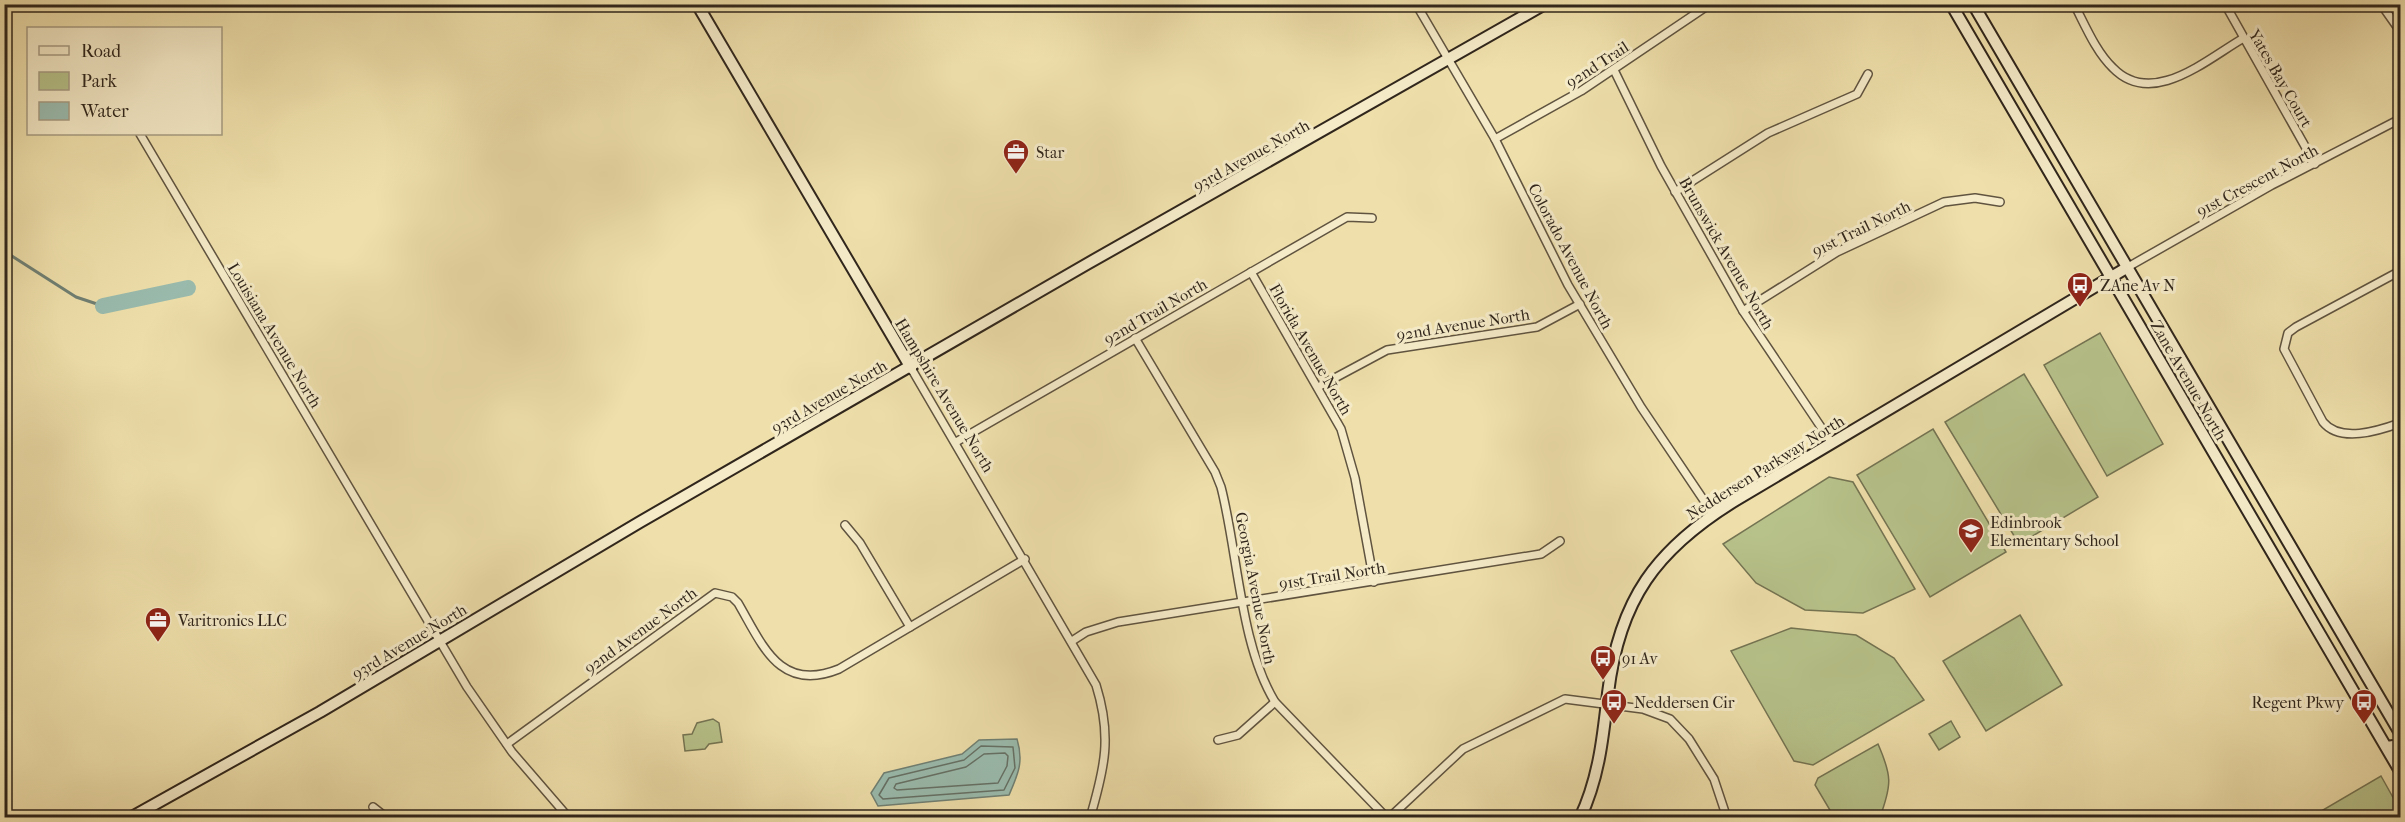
<svg xmlns="http://www.w3.org/2000/svg" width="2405" height="822" font-family="'IM FELL French Canon',serif">
<rect width="100%" height="100%" fill="#efe0ab"/>
<filter id="stains"><feTurbulence type="fractalNoise" baseFrequency=".00333" numOctaves="4"/><feColorMatrix values="0 0 0 0 .2 0 0 0 0 .09 0 0 0 0 .02 0 0 0 .5 -.17"/></filter>
<radialGradient id="worn" r=".72"><stop offset=".6" stop-color="#630" stop-opacity="0"/><stop offset="1" stop-color="#630" stop-opacity=".3"/></radialGradient>
<!-- green -->
<g fill="#b7c28a" stroke="#747453" stroke-width="1.5">
<path d="M2100,333l63,111 -56,32 -63,-111z"/>
<path d="M2024,374l74,123 -79,47 -74,-122z"/>
<path d="M1933,429l73,123 -76,45 -73,-122z"/>
<path d="M1829,477l24,5 62,107 -52,24 -58,-3 -49,-27 -33,-39z"/>
<path d="M2020,615l42,70 -76,46 -43,-70z"/>
<path d="M1791,628l65,7 38,23 30,42 -111,65 -19,-4 -63,-110z"/>
<path d="M713,719l6,4 3,19 -13,2 -4,5 -20,2 -2,-16 9,-1 5,-11z"/>
<path d="M1951,721l9,16 -21,13 -10,-16z"/>
<path d="M1878,744c14,32 14,40 2,73h-46l-19,-32 3,-7z"/>
<path d="M2381,776l19,34v7h-89z"/>
</g>
<!-- water -->
<path fill="#9abcaf" stroke="#708074" stroke-width="1.5" d="M1017,739c7,23 1,35 -8,56l-131,11 -7,-13 13,-20 78,-19 17,-14z"/>
<g fill="none" stroke-linecap="round" stroke-linejoin="round">
<!-- shore -->
<g stroke="#657166" stroke-width="1.5">
<path d="M981,746l32,1 2,21 -11,22 -121,9 -4,-4 10,-17 75,-18z"/>
<path d="M1005,753l3,3 -1,10 -9,17 -101,7 -3,-2 2,-4 70,-17 18,-13z"/>
</g>
<!-- stream -->
<path stroke="#708074" stroke-width="3" d="M4,251l72,46 27,9"/>
<!-- river -->
<path stroke="#9abcaf" stroke-width="16" d="M103,306l85,-18"/>
<!-- street casing -->
<g stroke="#605440" stroke-width="10">
<g id="street">
<path d="M1416,4l79,135 73,146 73,122 72,107"/>
<path d="M2074,4c11,21 22,48 39,64 39,40 93,-8 129,-29"/>
<path d="M2225,4l90,160"/>
<path d="M2381,4l19,27"/>
<path d="M1614,70l47,96 82,145 88,131"/>
<path d="M140,134l327,553 45,65 57,66"/>
<path d="M1495,139l86,-48 129,-87"/>
<path d="M1675,192l93,-59 89,-39 11,-20"/>
<path d="M2128,267l144,-82 128,-66"/>
<path d="M2400,271l-104,56 -8,6 -4,16 39,73c17,21 55,9 77,1"/>
<path d="M1251,272l90,157 14,49 19,104"/>
<path d="M1743,311l94,-59 107,-50 31,-4 25,4"/>
<path d="M1135,338l80,134 6,15c17,66 19,158 54,215l112,116"/>
<path d="M911,368l185,317c16,51 9,82 -6,133"/>
<path d="M1318,387l69,-37 150,-23 43,-23"/>
<path d="M956,442l391,-225 25,1"/>
<path d="M845,525l15,18 50,84"/>
<path d="M1072,641l14,-9 32,-10 423,-68 19,-13"/>
<path d="M1218,740l20,-5 37,-33"/>
<path d="M507,744l208,-151 17,4 6,6c25,43 42,90 101,66l186,-110"/>
<path d="M373,807l14,11"/>
<path d="M1389,818l74,-69 102,-50 78,10 27,10 19,20 25,40 13,39"/>
</g>
</g>
<!-- secondary casing -->
<g stroke="#30261c" stroke-width="14">
<g id="secondary">
<path d="M697,4l214,364"/>
<path d="M1951,4l449,767"/>
<path d="M1973,4l427,729"/>
<path d="M2387,747l13,-2"/>
<path d="M130,818l190,-106 320,-190 447,-258 458,-260"/>
<path d="M1580,818c19,-40 23,-81 28,-125 11,-93 48,-144 128,-193l392,-233"/>
</g>
</g>
<!-- street -->
<use href="#street" stroke="#f5ebc8" stroke-width="7"/>
<!-- secondary -->
<use href="#secondary" stroke="#f5ebc8" stroke-width="10"/>
</g>
<!-- icons -->
<defs>
<g id="office-pin" transform="scale(1.35)"><path d="M0 17L-7.5 6A9.5 9.5 0 1 1 7.5 6Z" fill="#8f2418" stroke="#f5ebc8"/><path d="M-6-3h4V-5.5h4V-3h4V5H-6ZM-1-4.5V-3h2v-1.5ZM-6 0V1H6V0Z" fill="#fff"/></g>
<g id="bus-pin" transform="scale(1.35)"><path d="M0 17L-7.5 6A9.5 9.5 0 1 1 7.5 6Z" fill="#8f2418" stroke="#f5ebc8"/><path d="M-5-6H5V4H4V6H2V4H-2V6H-4V4H-5ZM-3.5-4V0h7V-4ZM-3.5 1.2v1.5H-2V1.2ZM2 1.2v1.5H3.5V1.2Z" fill="#fff"/></g>
<g id="school-pin" transform="scale(1.35)"><path d="M0 17L-7.5 6A9.5 9.5 0 1 1 7.5 6Z" fill="#8f2418" stroke="#f5ebc8"/><path d="M0-5L7-2L0 1L-7-2ZM-4 1L0 2.5L4 1V4Q0 6-4 4Z" fill="#fff"/></g>
</defs>
<g fill-rule="evenodd">
<use href="#office-pin" x="1016" y="152"/>
<use href="#bus-pin" x="2080" y="285"/>
<use href="#school-pin" x="1971" y="531"/>
<use href="#office-pin" x="158" y="620"/>
<use href="#bus-pin" x="1603" y="658"/>
<use href="#bus-pin" x="1614" y="702"/>
<use href="#bus-pin" x="2364" y="702"/>
</g>
<g text-anchor="middle" stroke-width="6" stroke-linejoin="round" paint-order="stroke">
<!-- street labels -->
<g font-size="16" fill="#30261c" stroke="#f5ebc8">
<text transform="translate(1597 64) rotate(-33)" y="6">92nd Trail</text>
<text transform="translate(2281 78) rotate(60)" y="6">Yates Bay Court</text>
<text transform="translate(1251 155) rotate(-29)" y="6">93rd Avenue North</text>
<text transform="translate(2257 180) rotate(-28)" y="6">91st Crescent North</text>
<text transform="translate(1861 228) rotate(-26)" y="6">91st Trail North</text>
<text transform="translate(1727 253) rotate(60)" y="6">Brunswick Avenue North</text>
<text transform="translate(1571 256) rotate(62)" y="6">Colorado Avenue North</text>
<text transform="translate(1155 311) rotate(-30)" y="6">92nd Trail North</text>
<text transform="translate(1463 324) rotate(-9)" y="6">92nd Avenue North</text>
<text transform="translate(275 335) rotate(59)" y="6">Louisiana Avenue North</text>
<text transform="translate(1311 349) rotate(60)" y="6">Florida Avenue North</text>
<text transform="translate(2189 380) rotate(60)" y="6">Zane Avenue North</text>
<text transform="translate(945 395) rotate(59)" y="6">Hampshire Avenue North</text>
<text transform="translate(829 396) rotate(-30)" y="6">93rd Avenue North</text>
<text transform="translate(1765 467) rotate(-32)" y="6">Neddersen Parkway North</text>
<text transform="translate(1332 575) rotate(-9)" y="6">91st Trail North</text>
<text transform="translate(1256 588) rotate(79)" y="6">Georgia Avenue North</text>
<text transform="translate(640 630) rotate(-36)" y="6">92nd Avenue North</text>
<text transform="translate(409 641) rotate(-31)" y="6">93rd Avenue North</text>
</g>
<!-- poi labels -->
<g font-size="16" fill="#30261c" stroke="#f5ebc8" text-anchor="start">
<text x="1036" y="158">Star</text>
<text x="2100" y="291">ZAne Av N</text>
<text x="1990" y="528">Edinbrook<tspan x="1990" dy="18">Elementary School</tspan></text>
<text x="178" y="626">Varitronics LLC</text>
<text x="1622" y="664">91 Av</text>
<text x="1634" y="708">Neddersen Cir</text>
<text x="2344" y="708" text-anchor="end">Regent Pkwy</text>
</g>
</g>
<!-- margin -->
<rect width="2405" height="822" fill="none" stroke="#efe0ab" stroke-width="24"/>
<rect x="6" y="6" width="2393" height="810" fill="none" stroke="#30261c" stroke-width="3"/>
<rect x="12" y="12" width="2381" height="798" fill="none" stroke="#30261c" stroke-width="1.5"/>
<!-- legend -->
<rect x="27" y="27" width="195" height="108" fill="#f5ebc8" stroke="#a69c83" stroke-width="1.5"/>
<rect x="39" y="46" width="30" height="9" fill="#f5ebc8" stroke="#a69c83" stroke-width="1.5"/>
<text x="81" y="57" font-size="18" fill="#30261c">Road</text>
<rect x="39" y="72" width="30" height="18" fill="#b7c28a" stroke="#a69c83" stroke-width="1.5"/>
<text x="81" y="87" font-size="18" fill="#30261c">Park</text>
<rect x="39" y="102" width="30" height="18" fill="#9abcaf" stroke="#a69c83" stroke-width="1.5"/>
<text x="81" y="117" font-size="18" fill="#30261c">Water</text>
<rect width="100%" height="100%" filter="url(#stains)"/>
<rect width="100%" height="100%" fill="url(#worn)"/>
</svg>
